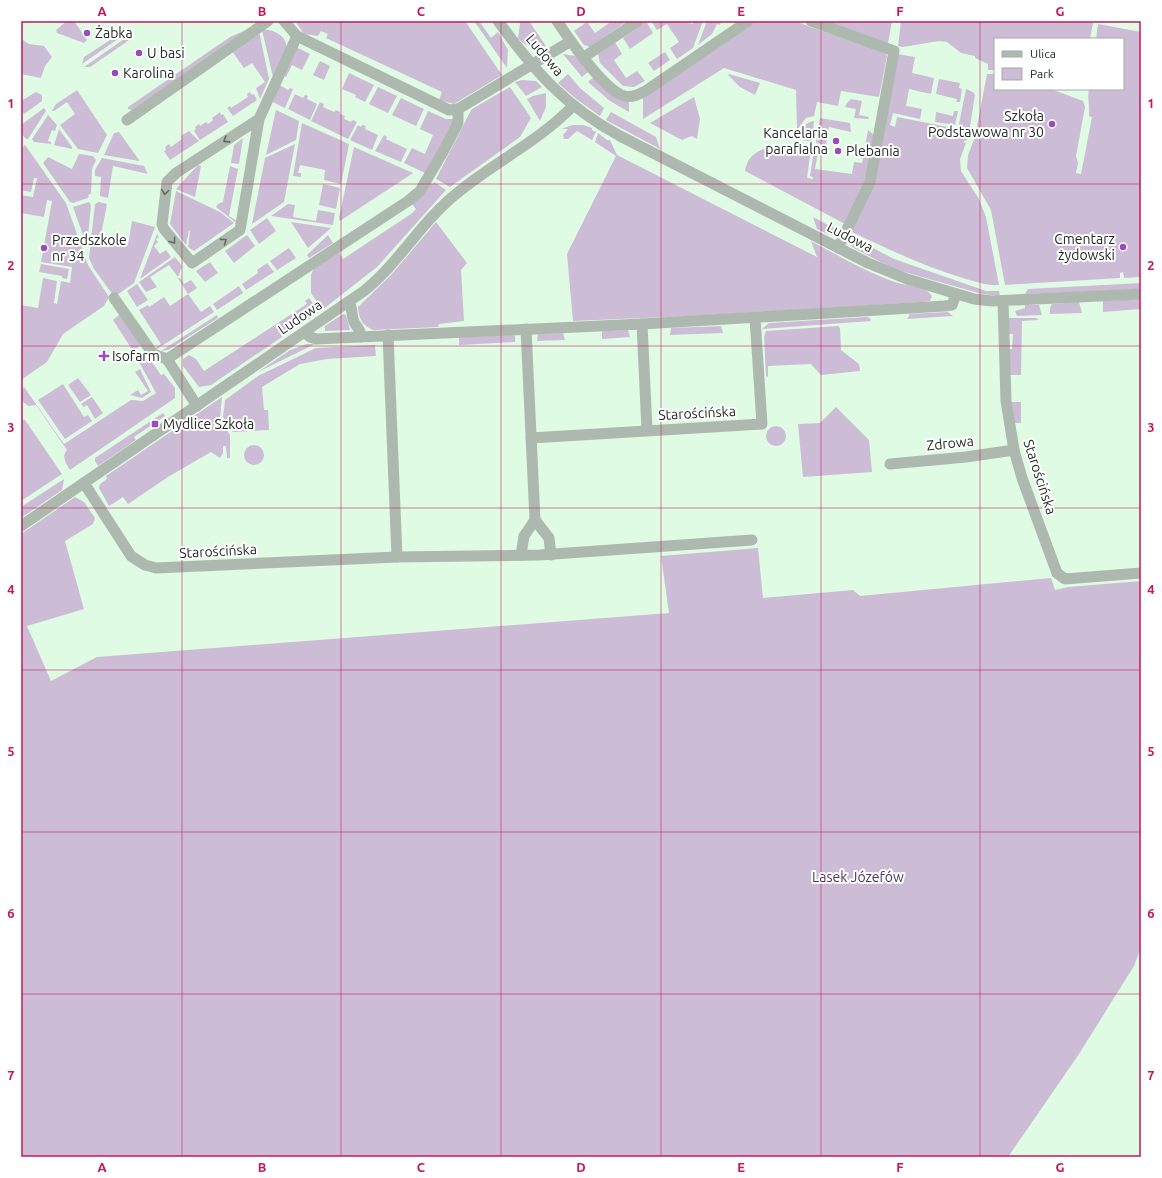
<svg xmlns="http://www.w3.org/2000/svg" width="1162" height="1178" font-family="Ubuntu,sans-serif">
<rect width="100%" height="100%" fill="#e0fbe3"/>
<!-- green -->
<g fill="#cdbcd6">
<path d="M67,21h7l13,19 -3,3 -27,-10 -1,-3z"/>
<path d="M295,21h170l37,54 -48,29 -15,-4 3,-8 -116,-54 2,-4 -7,-3 -3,5 -14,-2z"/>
<path d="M474,21h5l12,17 7,-6 10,18 -1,18z"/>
<path d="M518,21h11l17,25c-12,4 -20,1 -28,-8l2,-14z"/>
<path d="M612,21h15l-37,26 -6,-2 -10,-14 13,-9 8,11z"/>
<path d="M646,21l7,12 -23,16 -7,-11z"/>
<path d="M651,21h27l15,3v-3h10l-10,27 -16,11 -7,-11 9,-6 -12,-18 -10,6z"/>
<path d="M707,21h14l-1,4 -3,-1 -5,10 -14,11z"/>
<path d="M756,21h40l14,6 74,25 3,4 -8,41 -38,-6 -3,15 -21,-4 -3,14 -8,2 -9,12 -1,-40 -72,-22 -81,51v-22z"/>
<path d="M822,21h70l-4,22z"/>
<path d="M901,21h180l12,2 -3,16h-95v31h-7v-6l-13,-6v-2l-14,-3 -14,-11 -8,-1 -36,6 -5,-1z"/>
<path d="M1098,24l43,8v245l-17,1 -1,-6 -3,1v5l-115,7 -14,-75 -24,-42 1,-13 7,-18 12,-63h8v15h56l32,12 2,6 -9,49 2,7 -2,10 5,1 11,-57 -3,-1c1,-10 -2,-17 0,-27h34v-50h-27z"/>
<path d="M246,30l-114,80 -4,-1v-2l102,-70z"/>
<path d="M262,30c11,-2 26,7 24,18l-13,29z"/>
<path d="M124,31l4,1 -46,32 2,-7z"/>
<path d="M259,31l10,48 -9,20 -4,-11 9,-6 -13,-19 -8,5 -12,-17z"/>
<path d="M130,35v4l-5,4 -35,24h-6z"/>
<path d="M21,39l8,5 15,2 8,11 -7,9 -4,12 -20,-4z"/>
<path d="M615,42l7,12 -8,6 12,18 11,-7 8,10 -11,6 -11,-1 -23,-23 -2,-9z"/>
<path d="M296,47l14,7 -8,16 -10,-5 -6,12 -4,-2z"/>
<path d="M665,52l5,8 -16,11 -6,-8z"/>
<path d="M563,54l12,2 14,15 -7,6z"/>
<path d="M897,54l18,3 -3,16 22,5 -3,16 -22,-5 -3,17 16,3 -2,10 -27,-6 -3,12 5,2 2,-10 56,11 -2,10 5,1 10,-50 7,3 2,3 -7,44 -5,3 3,1 -6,16 1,12 18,28 7,18 13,68c-12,1 -22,-3 -33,-6 -41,-12 -78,-30 -116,-48l18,-35z"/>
<path d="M320,61l10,5 -6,14 -11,-5z"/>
<path d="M349,73l25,12 -9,17 -10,-5 1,-2 -14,-6z"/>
<path d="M568,74l12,14 24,20 -4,8 -25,-18 -17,-15z"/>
<path d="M729,74l31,9 -5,12 -15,-8 -12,-12z"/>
<path d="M595,76l30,25 4,1v10l-19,-11 -22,-19z"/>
<path d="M939,79l21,4 -1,5 3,1 -2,13h-4l1,-3 -21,-5z"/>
<path d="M522,80l14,1 6,6 -16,9 -11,-14z"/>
<path d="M278,84l10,6 2,-2 3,1 -8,19 -14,-7z"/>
<path d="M378,87l19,9 -9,17 -19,-9z"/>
<path d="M510,87l21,31 -11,19 -70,50 -14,-8 33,-65 3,-5z"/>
<path d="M77,90l30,45 -9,18 -20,-4 -18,-24 15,-11 -8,-12 -13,9h-2l4,-7z"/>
<path d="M36,92l6,3v6l-18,13 -3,-4v-9z"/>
<path d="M250,92l2,3 2,-1 3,6 -24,16 -6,-8 3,-2 1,2 17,-11 -1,-3z"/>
<path d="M546,93v14l-6,14 -13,-22 6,-3z"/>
<path d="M295,94l8,4 2,-3 3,1 -1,3 10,5 -7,16 -22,-11z"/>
<path d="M694,97l6,22 -3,20 -5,-3 -10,4 -32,-17z"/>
<path d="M401,98l23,11 -8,17 -24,-11z"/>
<path d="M851,99l11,2 -3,14 10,2 -1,2 -14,-1 2,-9 -11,-2 2,-4z"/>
<path d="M320,102l4,2 -1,3 11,5 2,-2 4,2v2l5,2 -1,3 7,3 2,-2 4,2 -9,17 -37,-18z"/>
<path d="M44,108l2,3 -18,28h-2l-5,-6v-8z"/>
<path d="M276,110l23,11 -3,19 -30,15z"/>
<path d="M428,111l18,8h9l-28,55 -23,-11 8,-15 13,6 8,-19 -13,-6z"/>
<path d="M954,111h4l-3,14 -20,-3 1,-10 17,4z"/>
<path d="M220,112l1,3 2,-1 5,8 -28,18 -6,-9 2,-2 -1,-2 4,-3 1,2 6,-4 2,2 5,-4 -1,-2z"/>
<path d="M611,112l45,25 4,12 -54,-29z"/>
<path d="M48,115l9,10 -2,6 -3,-1 -4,11 3,1v2l-17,-2 -2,-3z"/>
<path d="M820,118l30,5 1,9 -22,-5 -3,18 -10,-2z"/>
<path d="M814,121l-2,21 -13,-3c2,-9 6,-17 15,-18z"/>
<path d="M302,123l47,21 -8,40 -17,-4 1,-10 -25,-5 -2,8h3v4l-8,-1z"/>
<path d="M358,125l3,2 1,-2 4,1 -1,3 13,6 -6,15 -22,-10z"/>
<path d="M573,125h10l9,3v2l4,2 -4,8 -15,-9 -9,8h-4l-1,-4 5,-6h-7z"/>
<path d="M59,129l13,18v2l-18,-4z"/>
<path d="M868,130l5,4 1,6 -7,38 -22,46 -100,-53c4,-30 44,-27 66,-23l-4,30 6,1v-2l-3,-1 4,-25 4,1 -3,17 37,5 2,-12 8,1z"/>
<path d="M189,131l10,10 -29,19 -6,-9 2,-1 -1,-3 4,-3 2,3 11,-8 -1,-3z"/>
<path d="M119,132l20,28v1l-35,-6 10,-22z"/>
<path d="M598,133l9,7h3l7,15 200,102 -6,-16c28,15 55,31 84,41 11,4 31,4 37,14l-2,5 -7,1 -232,14 -118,5 -6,-67 49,-98 -21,-14z"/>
<path d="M384,135l3,2 -1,2 21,10 -6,13 -26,-11z"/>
<path d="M243,138l-4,26 -8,-1 3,-18z"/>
<path d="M295,144l-11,58 -32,22 13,-66z"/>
<path d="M25,145l41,58 22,62 21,32 -5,9 -41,28 -16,28 -26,18v-75l17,3 5,-30 14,3 -3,22 3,1 4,-23 9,2 2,-16 -31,-5 11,-61 -5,-1 -3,17 -23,-4v-18l12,2 4,-19h-3l-3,14 -10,-2v-41z"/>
<path d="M354,147l59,26 -73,48 -1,-3z"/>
<path d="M79,154l14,2 3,4 -4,9 -1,25h-2l-1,4 -15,5 -3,-1 -27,-39 5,-6 24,12z"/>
<path d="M102,158l42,8 4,8 -35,-8 -5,32 -8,-2 1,-19 -6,-1v-6z"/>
<path d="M198,165l3,1 -6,31 -19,-8z"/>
<path d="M230,166l8,3 -9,47 8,5 -2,1 -19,-15 2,-3 5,-2z"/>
<path d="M434,182l12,8 -69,77 -55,43 -11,-17v-18l3,-7 25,-16 4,7 68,-45 5,-5 -4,-5 18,-21 3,1z"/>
<path d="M323,184l17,4 -4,21 -17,-4z"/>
<path d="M176,191l44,21 14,11 -40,28 -6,-4 2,-15 -1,-2 -3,15 -16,-21z"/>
<path d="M89,202l2,3 -4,41 -14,-39z"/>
<path d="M99,202l8,2 -7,36 28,5 4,-24 23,6 -21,56 -17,12h-4l-19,-26 -5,-11 6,-54z"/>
<path d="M288,204l7,1 -2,12 23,4 2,-11 17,3 -2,12 -62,-9z"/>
<path d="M813,217l27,14 -8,5 -15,-7z"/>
<path d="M267,218l9,13 -17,13 -9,-14z"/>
<path d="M291,222l40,6 -23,20z"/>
<path d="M436,222l31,41 -6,7 3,51 -25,3 -1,3 -65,3c-11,-5 -14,-11 -15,-23l33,-32z"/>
<path d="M157,234l2,3 -3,2 2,3 -4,4 6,8 6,-4 5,7 -31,22z"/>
<path d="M247,235l8,11 -21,17 -9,-12z"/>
<path d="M328,235l5,8 -24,15 -2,-3z"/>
<path d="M848,235l46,24 92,32h13l1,5 -18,-2 -74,-21 -16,-5 -40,-21z"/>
<path d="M289,248l7,10 -19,12 -7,-9z"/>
<path d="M175,257l7,9 -4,11 -9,-12 -19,12 7,10 -11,5 -7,-10z"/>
<path d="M210,262l8,11 -13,9 -9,-11z"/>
<path d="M267,263l7,9 -28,18 -4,-6 16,-11 -1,-3z"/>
<path d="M41,264l28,5 -2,10 -5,-1v-2l-23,-4z"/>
<path d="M178,278h2l4,6 7,-4 6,8 -9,6 13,18 9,-6 4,6 -57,37h-3l7,-5 -22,-34 9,-5 1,2 15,-10 6,9 18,-12z"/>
<path d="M1141,283v6l-116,5 3,-5z"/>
<path d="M137,284l11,16 -11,7 -10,-16z"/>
<path d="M239,286l4,7 -26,17 -4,-6z"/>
<path d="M309,298l10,14 -108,73 -12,2 -16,-21v-7l6,-4 7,4 8,12 103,-67 -2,-3z"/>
<path d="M1141,299v10l-38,3v-11z"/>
<path d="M1079,302l3,11 -32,1v-6l2,-4z"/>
<path d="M1025,305h14l3,10 -25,1 -2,-5 10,-3z"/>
<path d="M948,312l5,4 -46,3 3,-5z"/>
<path d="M343,314l3,1 4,15 -25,1v-5z"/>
<path d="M119,315l2,1 20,29 -8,6 -20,-31z"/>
<path d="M217,315l1,3 -50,32 -7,1z"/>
<path d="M867,317l3,1 1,3 -109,8 7,-6z"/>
<path d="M1009,318h27l3,2 -17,1 -1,54h-11l-1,-26h3l1,-15h-4z"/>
<path d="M721,326l2,7 -53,2 1,-7z"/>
<path d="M838,326l2,2 1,22 18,14 1,7 -39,4 -10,-11 -43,2v11l-2,-1 -2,-39 2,-6z"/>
<path d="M628,330l2,7 -28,2v-7l2,-1z"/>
<path d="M563,333l2,7 -28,1 1,-7z"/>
<path d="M511,335l4,1v6l-56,3v-8z"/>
<path d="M307,344h8l-57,28 32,-22z"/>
<path d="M375,345l1,11 -49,3 -27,5 -38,23 2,23h4l1,20 -36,2 -10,-15 2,-17 33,-24 58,-28z"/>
<path d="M149,358l12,17 3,-1 11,14v10l-105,72c-4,-7 -9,-14 -3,-20l-31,-45 -7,1c-8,-3 -10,-12 -5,-19l40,57 67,-44 12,1 13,-8 -17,-31z"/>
<path d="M140,369l11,23 -9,6 -12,-3 8,-5 3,5 7,-4 -13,-19z"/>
<path d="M78,378l13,17 -11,7 -12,-17z"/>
<path d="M63,384l21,33 4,-2 4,6 -27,18 -27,-39z"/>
<path d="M92,397l11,16 -8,6 -8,-14 -3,2 -3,-3z"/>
<path d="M222,397l-2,22 10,16v23h-3l-1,-12h-3v7l-3,5 -9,-6 -43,25 -40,27 -5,-7 -14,9 -10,-18 1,-4 7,-5 -1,-3z"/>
<path d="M1010,402h11v21h-8z"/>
<path d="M836,407l33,33 3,32 -69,5 -5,-53 22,-1z"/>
<path d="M163,413l2,3 -31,21 2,3 -38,26 -3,-5v-3z"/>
<path d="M21,419l4,1 37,54 -41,27z"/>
<circle cx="776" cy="436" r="10"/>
<circle cx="254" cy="455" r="10"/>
<path d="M64,479l-2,11 -41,28v-11z"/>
<path d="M75,497l9,5 11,16 -2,6 -28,17 19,68 -57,17 24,55 46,-24 572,-44 -8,-57 97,-8 5,50 90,-8 7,6 191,-18 4,12 13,-3 73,-6v366l-7,19 -55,88 -71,103h-987v-623z"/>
</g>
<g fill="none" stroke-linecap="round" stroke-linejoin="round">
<!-- minor -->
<g stroke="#adb9af" stroke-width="11">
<path d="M284,21l13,15 152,74 9,-1 113,-68"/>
<path d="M498,21c37,51 67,85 122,115l248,127 39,16 67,20 18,2 149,-7"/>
<path d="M557,21c12,18 47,69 67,75 9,2 16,-2 23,-6l101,-69"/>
<path d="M811,21l83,30 -24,131 -32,66"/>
<path d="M584,57l54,-36"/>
<path d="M259,119l-83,54 -9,9 -5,42 2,5 28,34 48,-33 19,-111 38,-83"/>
<path d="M127,120l141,-99"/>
<path d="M114,298l37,53 2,3 14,5 30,47"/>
<path d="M1003,301l3,100 8,49 8,28 35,95 8,6 76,-6"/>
<path d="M349,302c4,7 2,13 5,20 3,6 7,7 7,15"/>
<path d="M642,324l5,106"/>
<path d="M526,329l9,191"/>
<path d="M305,332l5,5 6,2 326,-15 303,-18 7,-1 4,-11"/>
<path d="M388,335l9,222"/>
<path d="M167,359l241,-158 12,-10 23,-39 15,-29v-14"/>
<path d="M531,438l231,-14 -7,-106"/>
<path d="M890,464l76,-7 48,-7"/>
<path d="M84,483l47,73 14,9 11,3 241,-11 143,-2 212,-15"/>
<path d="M21,526l343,-235c35,-28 57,-69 92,-97 37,-31 83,-53 117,-88"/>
<path d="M521,555l3,-19 11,-16 14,18 2,17"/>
</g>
</g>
<!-- one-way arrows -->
<defs><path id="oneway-chevron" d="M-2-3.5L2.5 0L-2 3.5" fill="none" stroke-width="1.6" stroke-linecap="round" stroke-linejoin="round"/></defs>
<g stroke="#606b62">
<use href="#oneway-chevron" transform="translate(226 140) rotate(147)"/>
<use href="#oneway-chevron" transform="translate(165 192) rotate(98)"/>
<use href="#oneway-chevron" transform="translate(173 241) rotate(53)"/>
<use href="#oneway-chevron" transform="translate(224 241) rotate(-36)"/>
</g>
<!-- grid -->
<path fill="none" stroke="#c2185b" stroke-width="1" stroke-opacity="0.55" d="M182,21v1136M341,21v1136M501,21v1136M661,21v1136M821,21v1136M980,21v1136M21,184h1120M21,346h1120M21,508h1120M21,670h1120M21,832h1120M21,994h1120"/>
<!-- markers -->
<g fill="#994abb" stroke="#fff" stroke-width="1.5">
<circle cx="87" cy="33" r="4"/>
<circle cx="139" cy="53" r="4"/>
<circle cx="115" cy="73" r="4"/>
<circle cx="1052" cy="124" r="4"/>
<circle cx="836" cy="141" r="4"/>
<circle cx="838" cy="151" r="4"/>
<circle cx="1123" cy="247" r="4"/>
<circle cx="44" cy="248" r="4"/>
<path d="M102 350h4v4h4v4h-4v4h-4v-4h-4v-4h4z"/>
<rect x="151" y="420" width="8" height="8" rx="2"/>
</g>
<g text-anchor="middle" stroke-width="4" stroke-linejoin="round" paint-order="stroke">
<!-- poi labels -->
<g font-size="14" fill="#212b23" stroke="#fff" text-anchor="start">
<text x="95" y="38">Żabka</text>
<text x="147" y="58">U basi</text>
<text x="123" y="78">Karolina</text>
<text x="1044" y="121" text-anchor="end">Szkoła<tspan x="1044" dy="16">Podstawowa nr 30</tspan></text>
<text x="828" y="138" text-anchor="end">Kancelaria<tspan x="828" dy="16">parafialna</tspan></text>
<text x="846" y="156">Plebania</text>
<text x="1115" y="244" text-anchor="end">Cmentarz<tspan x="1115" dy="16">żydowski</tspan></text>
<text x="52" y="245">Przedszkole<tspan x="52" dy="16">nr 34</tspan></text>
<text x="112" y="361">Isofarm</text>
<text x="163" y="429">Mydlice Szkoła</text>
</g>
<!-- street labels -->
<g font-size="14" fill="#212b23" stroke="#fff">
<text transform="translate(545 55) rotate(50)" y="5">Ludowa</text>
<text transform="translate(850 237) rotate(27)" y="5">Ludowa</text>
<text transform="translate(300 317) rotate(-34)" y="5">Ludowa</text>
<text transform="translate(697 413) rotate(-3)" y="5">Starościńska</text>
<text transform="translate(950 443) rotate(-6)" y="5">Zdrowa</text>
<text transform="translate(1040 477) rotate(72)" y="5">Starościńska</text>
<text transform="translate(218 551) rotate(-3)" y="5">Starościńska</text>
</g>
<!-- park labels -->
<g font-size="14" fill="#50325f" stroke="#fff">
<text x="858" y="882">Lasek Józefów</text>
</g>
</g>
<!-- border -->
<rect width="1162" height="1178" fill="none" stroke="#ffffff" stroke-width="44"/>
<!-- legend -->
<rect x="994" y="38" width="130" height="52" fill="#ffffff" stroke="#a6aaa7"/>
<rect x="1002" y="51" width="20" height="6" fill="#adb9af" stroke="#a6aaa7"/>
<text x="1030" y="58" font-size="12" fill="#212b23">Ulica</text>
<rect x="1002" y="68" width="20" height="12" fill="#cdbcd6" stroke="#a6aaa7"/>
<text x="1030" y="78" font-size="12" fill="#212b23">Park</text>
<rect x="22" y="22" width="1118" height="1134" fill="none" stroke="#c2185b" stroke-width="1.5"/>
<g font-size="13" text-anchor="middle" font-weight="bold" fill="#c2185b">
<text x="102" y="16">A</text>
<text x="262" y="16">B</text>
<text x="421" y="16">C</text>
<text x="581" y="16">D</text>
<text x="741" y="16">E</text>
<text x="900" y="16">F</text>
<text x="1060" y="16">G</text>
<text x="11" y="108">1</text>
<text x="1151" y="108">1</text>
<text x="11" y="270">2</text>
<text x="1151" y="270">2</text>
<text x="11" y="432">3</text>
<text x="1151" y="432">3</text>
<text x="11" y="594">4</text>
<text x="1151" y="594">4</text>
<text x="11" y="756">5</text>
<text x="1151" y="756">5</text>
<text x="11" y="918">6</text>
<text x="1151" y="918">6</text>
<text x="11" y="1080">7</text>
<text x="1151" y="1080">7</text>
<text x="102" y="1172">A</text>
<text x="262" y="1172">B</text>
<text x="421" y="1172">C</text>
<text x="581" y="1172">D</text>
<text x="741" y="1172">E</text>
<text x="900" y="1172">F</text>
<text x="1060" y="1172">G</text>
</g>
</svg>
